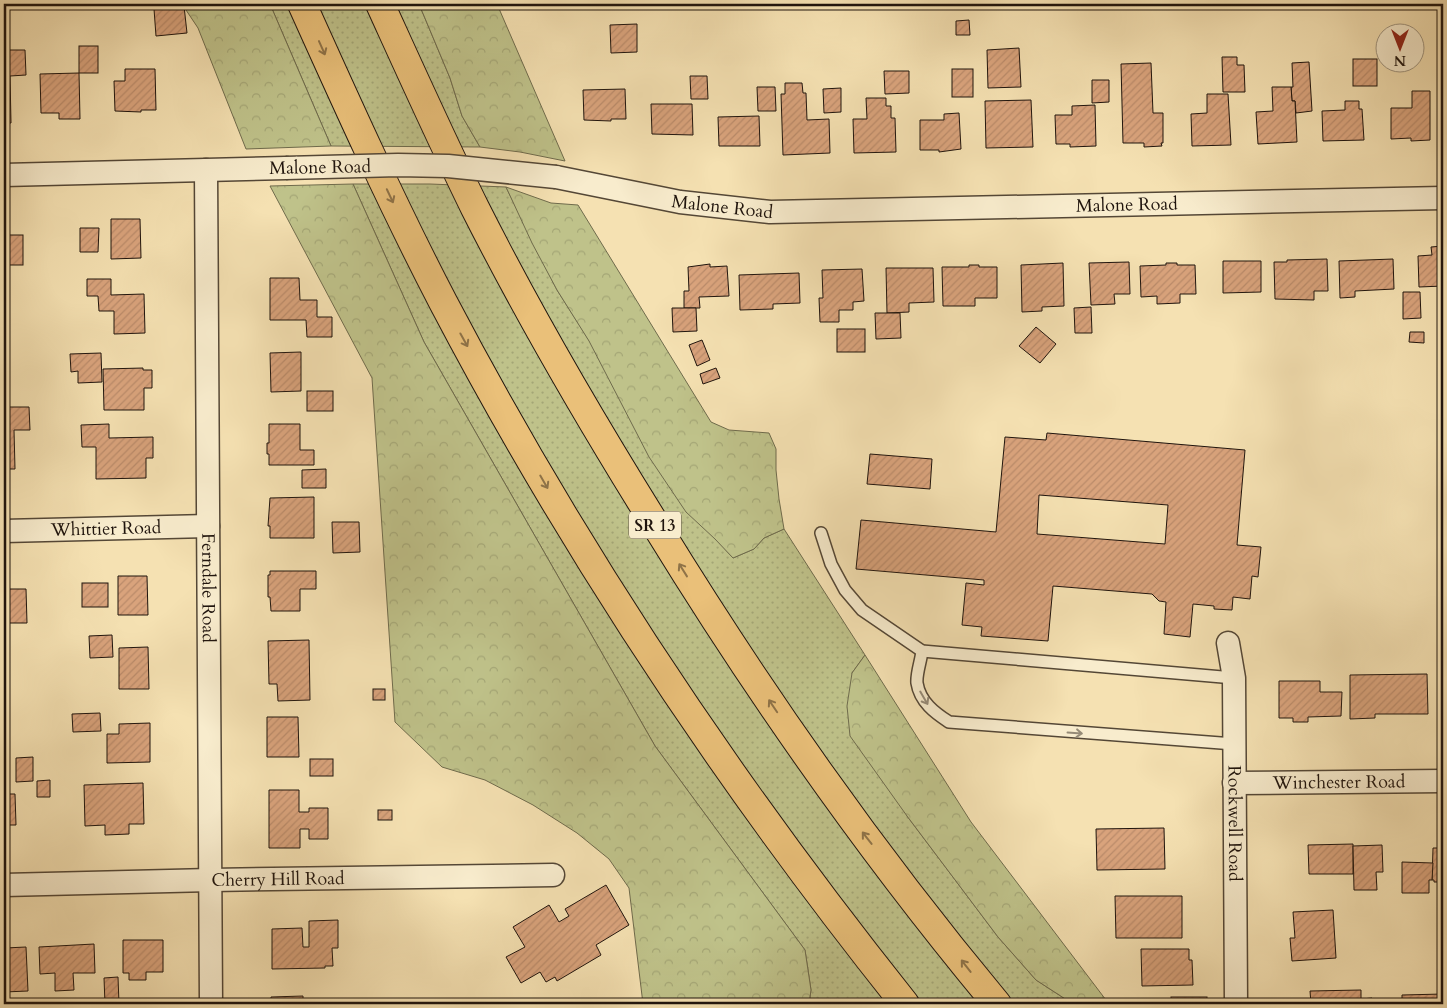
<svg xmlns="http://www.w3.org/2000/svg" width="1447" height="1008" font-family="Cardo,serif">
<defs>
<pattern id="grass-dots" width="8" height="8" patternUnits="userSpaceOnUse" patternTransform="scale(1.25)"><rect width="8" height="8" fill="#bfc28a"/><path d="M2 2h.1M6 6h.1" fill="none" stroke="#a4a676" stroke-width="1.8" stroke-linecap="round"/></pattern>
<pattern id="forest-crowns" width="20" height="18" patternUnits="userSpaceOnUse" patternTransform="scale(1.25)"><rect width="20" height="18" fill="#bfc28a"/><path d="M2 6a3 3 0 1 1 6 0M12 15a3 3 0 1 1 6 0" fill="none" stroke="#a4a676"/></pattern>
<pattern id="building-hatch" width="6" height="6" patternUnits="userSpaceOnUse" patternTransform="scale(1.25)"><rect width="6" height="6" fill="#d9a37c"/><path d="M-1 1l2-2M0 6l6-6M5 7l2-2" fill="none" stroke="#ba8b6a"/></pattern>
</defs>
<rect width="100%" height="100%" fill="#f5e1b2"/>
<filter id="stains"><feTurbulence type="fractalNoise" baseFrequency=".004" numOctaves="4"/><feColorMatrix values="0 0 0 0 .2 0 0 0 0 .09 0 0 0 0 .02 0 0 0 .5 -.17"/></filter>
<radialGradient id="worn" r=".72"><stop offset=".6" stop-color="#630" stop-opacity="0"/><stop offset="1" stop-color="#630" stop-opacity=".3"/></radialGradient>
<!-- grass -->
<g fill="url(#grass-dots)" stroke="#6f6b4c">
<path d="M270,4h149l31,74 12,38 18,31 -149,-1z"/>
<path d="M353,184h77l76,3 51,103 159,249 17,19 21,-9 10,-11 20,-9 81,126 -13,18 55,143 91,121 38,43 37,24h-264l2,-14 -6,-40 -150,-204 -231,-404z"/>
</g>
<!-- forest -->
<g fill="url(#forest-crowns)" stroke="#6f6b4c">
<path d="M182,4h88l61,142 -85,3 -48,-121z"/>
<path d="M419,4h78l68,157 -45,-9 -40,-5 -18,-31 -12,-38z"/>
<path d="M353,184l71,158 231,404 150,204 6,40 -2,14h-166l-14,-116 -20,-29 -32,-26 -44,-28 -48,-25 -43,-13 -47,-45 -23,-344 -102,-192z"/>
<path d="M506,187l45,16 27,2 133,217 18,8 40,3 7,16v21l3,29 5,30 -20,9 -10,11 -21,9 -18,-19 -29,-27 -37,-55 -60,-116 -32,-51 -25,-47z"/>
<path d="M865,655l106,167 138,182h-36l-37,-24 -38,-43 -91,-121 -57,-80 -3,-30 5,-33z"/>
</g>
<!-- building -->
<g fill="url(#building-hatch)" stroke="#1f140d" fill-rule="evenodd">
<path d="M184,6l3,27 -31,3 -2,-27z"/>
<path d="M969,20l1,15h-14v-14z"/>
<path d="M637,24v28l-26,1 -1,-28z"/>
<rect x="79" y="46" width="19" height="27"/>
<path d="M1019,48l2,39 -33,1 -1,-38z"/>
<path d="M8,50h17l1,25 -16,1 1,47h-7v-63h4z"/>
<path d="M1222,57h15v8h7l1,27h-22z"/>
<rect x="1353" y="59" width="24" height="27"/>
<path d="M1309,62l3,49 -16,2 -1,-12h-3l-1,-14h2l-1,-24z"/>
<path d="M1151,63l2,50h10v30h-2l1,3 -18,1v-4h-21l-2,-79z"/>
<path d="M125,69h30l1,41h-15v2l-26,-1 -1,-30h11z"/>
<rect x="952" y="69" width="21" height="28"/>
<path d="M884,71h25v22l-24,1z"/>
<path d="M79,73l1,46h-21v-6h-18l-1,-39z"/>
<path d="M690,76h17l1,23h-17z"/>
<path d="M1092,80h17v22l-17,1z"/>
<path d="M785,83h17l1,10h3l1,27 22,-1 1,34 -47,2 -2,-61h4z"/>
<path d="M757,87h18l1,24h-18z"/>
<path d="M1272,87h19l1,14h3l2,41 -39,2 -2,-32 17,-1z"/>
<path d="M841,88v24l-17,1 -1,-24z"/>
<path d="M625,89l1,30h-15v2l-27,-1 -1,-30z"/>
<path d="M1412,91h18v49l-19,1v-3l-20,1v-31h21z"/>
<path d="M1207,94h21l3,51 -39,1 -1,-32 16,-1z"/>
<path d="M866,98h20v8h5v12h4l1,34 -42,1 -1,-34h14z"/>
<path d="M1031,100l2,47 -47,1 -1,-47z"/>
<path d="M1345,101h14v8h3l2,31 -41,1 -1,-30 23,-1z"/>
<path d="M651,104h41l1,31 -41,-1z"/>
<path d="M1095,105l1,41 -26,1v-3h-14l-1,-29h17v-9z"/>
<path d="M959,113l2,36 -22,3v-2h-19v-30h24v-6z"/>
<path d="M759,116l1,30h-41l-1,-29z"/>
<path d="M111,219h29l1,39 -30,1z"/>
<path d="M80,228h19l-1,24h-18z"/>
<rect x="4" y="235" width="19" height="30"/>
<path d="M1443,246v40l-24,1 -1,-31 14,-1 -1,-8z"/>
<path d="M1327,259l1,32h-14v9l-39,-1 -1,-37h13v-2z"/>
<path d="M1393,259l1,30 -39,2v6l-15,1 -1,-37z"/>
<path d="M1223,261h38v31l-38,1z"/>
<path d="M1129,262l1,32h-16l1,10 -24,1 -2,-42z"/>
<path d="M1063,263l1,43 -22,1v4l-20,1 -1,-47z"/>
<path d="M1166,263h11v2h18l1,29h-16v9l-23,1v-8l-16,1 -1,-31 26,-1z"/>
<path d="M710,264v3l17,-1 2,30 -30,1 1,11h-16v-17h5l-1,-24z"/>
<path d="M969,265h10v2h18v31h-22v8h-32l-1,-39h27z"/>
<path d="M886,268h47l1,34 -25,1v9l-22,1z"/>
<path d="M862,269l2,32 -11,1v8h-14v12h-19l-1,-24h4l-1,-28z"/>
<path d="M799,273l1,30 -27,1v5l-33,1 -1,-35z"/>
<path d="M270,278h29l1,22h17v17h15v20h-25l-1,-17h-36z"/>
<path d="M87,279h24v16l33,-1 1,39 -31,1v-23h-15l-1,-15h-11z"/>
<path d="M1403,292h17l1,26 -18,1z"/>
<path d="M1091,307l1,26h-17l-1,-25z"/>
<path d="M672,308h24l1,23 -24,1z"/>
<path d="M875,313h25l1,25 -25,1z"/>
<path d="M1036,327l20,17 -16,19 -21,-17z"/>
<rect x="837" y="329" width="28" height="23"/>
<path d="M1410,332h14v11l-15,-1z"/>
<path d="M702,340l8,20 -13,6 -8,-21z"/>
<path d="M301,352v39l-30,1 -1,-39z"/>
<path d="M101,353l1,29 -24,1v-12l-7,1 -1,-18z"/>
<path d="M143,368v2h9v18h-8v22h-40l-1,-41z"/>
<path d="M716,368l4,10 -17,6 -3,-10z"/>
<rect x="307" y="391" width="26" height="20"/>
<path d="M7,407h22l1,23h-16l1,39h-11v-46h4z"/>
<path d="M109,424v14l44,-1v21h-7v20l-50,1v-32h-14l-1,-22z"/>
<path d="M269,424h31v26h14v15h-45v-11h-2v-11h2z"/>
<path d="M1047,433l198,17 -8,95 24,2 -3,30 -6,-1 -2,23 -17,-2 -1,13 -18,-1v-3l-21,-2 -3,33 -26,-3 2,-32 -7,-1 -7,-7 -99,-8 -5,55 -67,-5 1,-9 -20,-2 4,-42 18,2v-5l-128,-11 5,-49 135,12 9,-95 41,3zM1039,495l129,10 -3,39 -128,-10z"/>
<path d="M870,454l62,5 -2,30 -63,-5z"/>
<path d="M326,469v19h-24v-18z"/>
<path d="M314,497v41h-44v-12h-2l2,-28z"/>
<path d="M332,522h27l1,30 -27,1z"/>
<path d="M270,571h46v18h-16v22h-29l-1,-14h-2v-22h2z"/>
<path d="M118,576h29l1,39h-30z"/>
<rect x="82" y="583" width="26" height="24"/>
<path d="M4,589h22l1,34h-23z"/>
<path d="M112,635l1,22 -23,1 -1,-22z"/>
<path d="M309,640l1,60 -32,1 -1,-17h-8l-1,-43z"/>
<path d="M148,647l1,42h-30v-41z"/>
<path d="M1427,674l1,40h-53v4l-25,1v-44z"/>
<path d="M1279,681h41v11h22l-1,24 -33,1v5h-15v-4h-14z"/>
<rect x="373" y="689" width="12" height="11"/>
<path d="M100,713l1,18 -28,1 -1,-18z"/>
<path d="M267,717h31l1,40h-32z"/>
<path d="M150,723v39l-43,1v-29h12v-10z"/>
<path d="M33,757v24l-17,1v-24z"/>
<rect x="310" y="759" width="23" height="17"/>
<path d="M50,780v17h-13v-16z"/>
<path d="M143,783l1,41h-15v10l-24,1v-10l-20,1 -1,-41z"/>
<path d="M269,790h30v22h10v-4h19v31h-19v-10h-9v19h-31z"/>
<path d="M4,794h11l1,31h-12z"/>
<rect x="378" y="810" width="14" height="10"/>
<path d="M1164,828l1,41 -68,1 -1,-41z"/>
<path d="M1353,844v30h-44l-1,-29z"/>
<path d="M1382,845l1,27h-7l1,18h-23l-1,-44z"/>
<path d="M1433,848h10v34h-9v-2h-2z"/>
<path d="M1402,862l31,1 -1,17h-3v13h-27z"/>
<path d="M606,885l23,40 -33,20 5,10 -44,26 -2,-4 -9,5 -6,-10 -19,11 -15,-26 19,-10 -12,-20 36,-22 10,17 10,-6 -4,-7z"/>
<path d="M1115,896h67v42h-66z"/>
<path d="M1333,910l3,48 -44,3 -2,-23h5l-2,-26z"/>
<path d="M338,920v28h-6l1,18h-8v2l-53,1v-40l30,-1 1,19h6v-26z"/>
<path d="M4,940l1,8 21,-1 2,44 -24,1z"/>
<path d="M123,940h40v32h-17v8h-17v-7h-6z"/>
<path d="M94,944l1,29h-22l1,17 -19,1v-18l-15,1 -1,-27z"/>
<path d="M1141,949h48v11h3l1,25 -51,1z"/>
<path d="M118,977l1,27h-14l-1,-26z"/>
<path d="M1361,990v9l11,-1v6h-61l-1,-13z"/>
<path d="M1443,994v10h-41v-9z"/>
<path d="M303,996v8h-32v-7z"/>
<rect x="1171" y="997" width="36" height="7"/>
</g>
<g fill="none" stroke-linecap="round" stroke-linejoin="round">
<!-- service casing -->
<g stroke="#544736" stroke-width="14">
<g id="service">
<path d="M821,533l10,31 14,26 17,20 60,41 312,27"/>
<path d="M922,651c-1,10 -6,23 -5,32 3,19 18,30 32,39l285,22"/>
</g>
</g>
<!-- minor casing -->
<g stroke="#544736" stroke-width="25">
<g id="minor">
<path id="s1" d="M206,170l5,834"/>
<path d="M4,175l282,-7"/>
<path id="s2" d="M556,177l124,25 90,10 673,-14"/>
<path id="s3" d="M4,531l204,-5"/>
<path id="s4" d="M1228,643l6,35 2,326"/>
<path id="s5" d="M1234,783l209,-2"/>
<path id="s6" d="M4,885l207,-5 342,-5"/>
</g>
</g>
<!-- trunk casing -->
<g stroke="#1f140d" stroke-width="30">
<g id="trunk">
<path d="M302,4c45,100 90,200 141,298 130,248 287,483 462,702"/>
<path d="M380,4c31,68 62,137 95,204 55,109 117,215 182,319 102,166 215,327 340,477"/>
</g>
</g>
<!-- service -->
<use href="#service" stroke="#f8eccd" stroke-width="11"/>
<!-- minor -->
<use href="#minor" stroke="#f8eccd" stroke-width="22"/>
<!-- trunk -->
<use href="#trunk" stroke="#eac079" stroke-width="28"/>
<!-- minor-bridge casing -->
<g stroke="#544736" stroke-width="25" stroke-linecap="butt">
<path id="minor-bridge" d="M286,168l112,-3 50,1 108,11"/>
</g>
<!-- minor-bridge -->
<use href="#minor-bridge" stroke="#f8eccd" stroke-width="22"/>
</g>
<!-- one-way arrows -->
<defs><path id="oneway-shaft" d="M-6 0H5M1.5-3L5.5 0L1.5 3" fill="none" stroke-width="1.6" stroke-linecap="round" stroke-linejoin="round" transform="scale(1.25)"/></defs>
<g stroke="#8f7348">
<use href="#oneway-shaft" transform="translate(322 48) rotate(66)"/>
<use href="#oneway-shaft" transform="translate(390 196) rotate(65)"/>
<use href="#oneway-shaft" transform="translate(464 340) rotate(61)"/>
<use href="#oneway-shaft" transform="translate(544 482) rotate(60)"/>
<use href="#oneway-shaft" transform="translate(683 570) rotate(-122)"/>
<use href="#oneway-shaft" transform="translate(773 706) rotate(-124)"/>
<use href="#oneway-shaft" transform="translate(867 838) rotate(-128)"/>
<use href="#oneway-shaft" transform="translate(966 966) rotate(-128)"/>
</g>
<g stroke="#968b77">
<use href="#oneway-shaft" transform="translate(924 698) rotate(60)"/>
<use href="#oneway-shaft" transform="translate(1075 733) rotate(4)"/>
</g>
<g text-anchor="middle" stroke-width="4.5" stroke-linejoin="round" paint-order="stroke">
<!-- shield labels -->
<rect fill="#f8eccd" stroke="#605547" stroke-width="1" x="629" y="511.5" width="52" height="27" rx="4"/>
<g font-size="16" font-weight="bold" fill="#1f140d">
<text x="655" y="531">SR 13</text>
</g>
<!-- street labels -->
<g font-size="18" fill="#1f140d" stroke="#f8eccd">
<text transform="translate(320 167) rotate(-1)" y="6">Malone Road</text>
<text dy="6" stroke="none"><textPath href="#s2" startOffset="169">Malone Road</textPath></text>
<text dy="6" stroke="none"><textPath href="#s2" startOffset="574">Malone Road</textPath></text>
<text dy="6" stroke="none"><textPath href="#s3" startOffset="102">Whittier Road</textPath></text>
<text dy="6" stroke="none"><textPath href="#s1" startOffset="418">Ferndale Road</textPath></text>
<text dy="6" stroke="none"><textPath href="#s5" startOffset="105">Winchester Road</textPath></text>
<text dy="6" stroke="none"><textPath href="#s4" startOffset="181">Rockwell Road</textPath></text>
<text dy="6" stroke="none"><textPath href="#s6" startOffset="274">Cherry Hill Road</textPath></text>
</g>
</g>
<!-- margin -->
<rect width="1447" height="1008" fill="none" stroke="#f5e1b2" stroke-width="20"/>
<rect x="5" y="5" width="1437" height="998" fill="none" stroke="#1f140d" stroke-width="2.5"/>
<rect x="10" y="10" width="1427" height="988" fill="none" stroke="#1f140d"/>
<!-- north arrow -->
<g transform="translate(1400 48) rotate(180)"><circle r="24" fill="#f8eccd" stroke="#a19680"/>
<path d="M0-4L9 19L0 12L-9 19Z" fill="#8f2418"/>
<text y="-8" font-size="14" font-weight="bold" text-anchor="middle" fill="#1f140d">N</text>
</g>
<rect width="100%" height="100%" filter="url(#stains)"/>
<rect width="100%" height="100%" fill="url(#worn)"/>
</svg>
